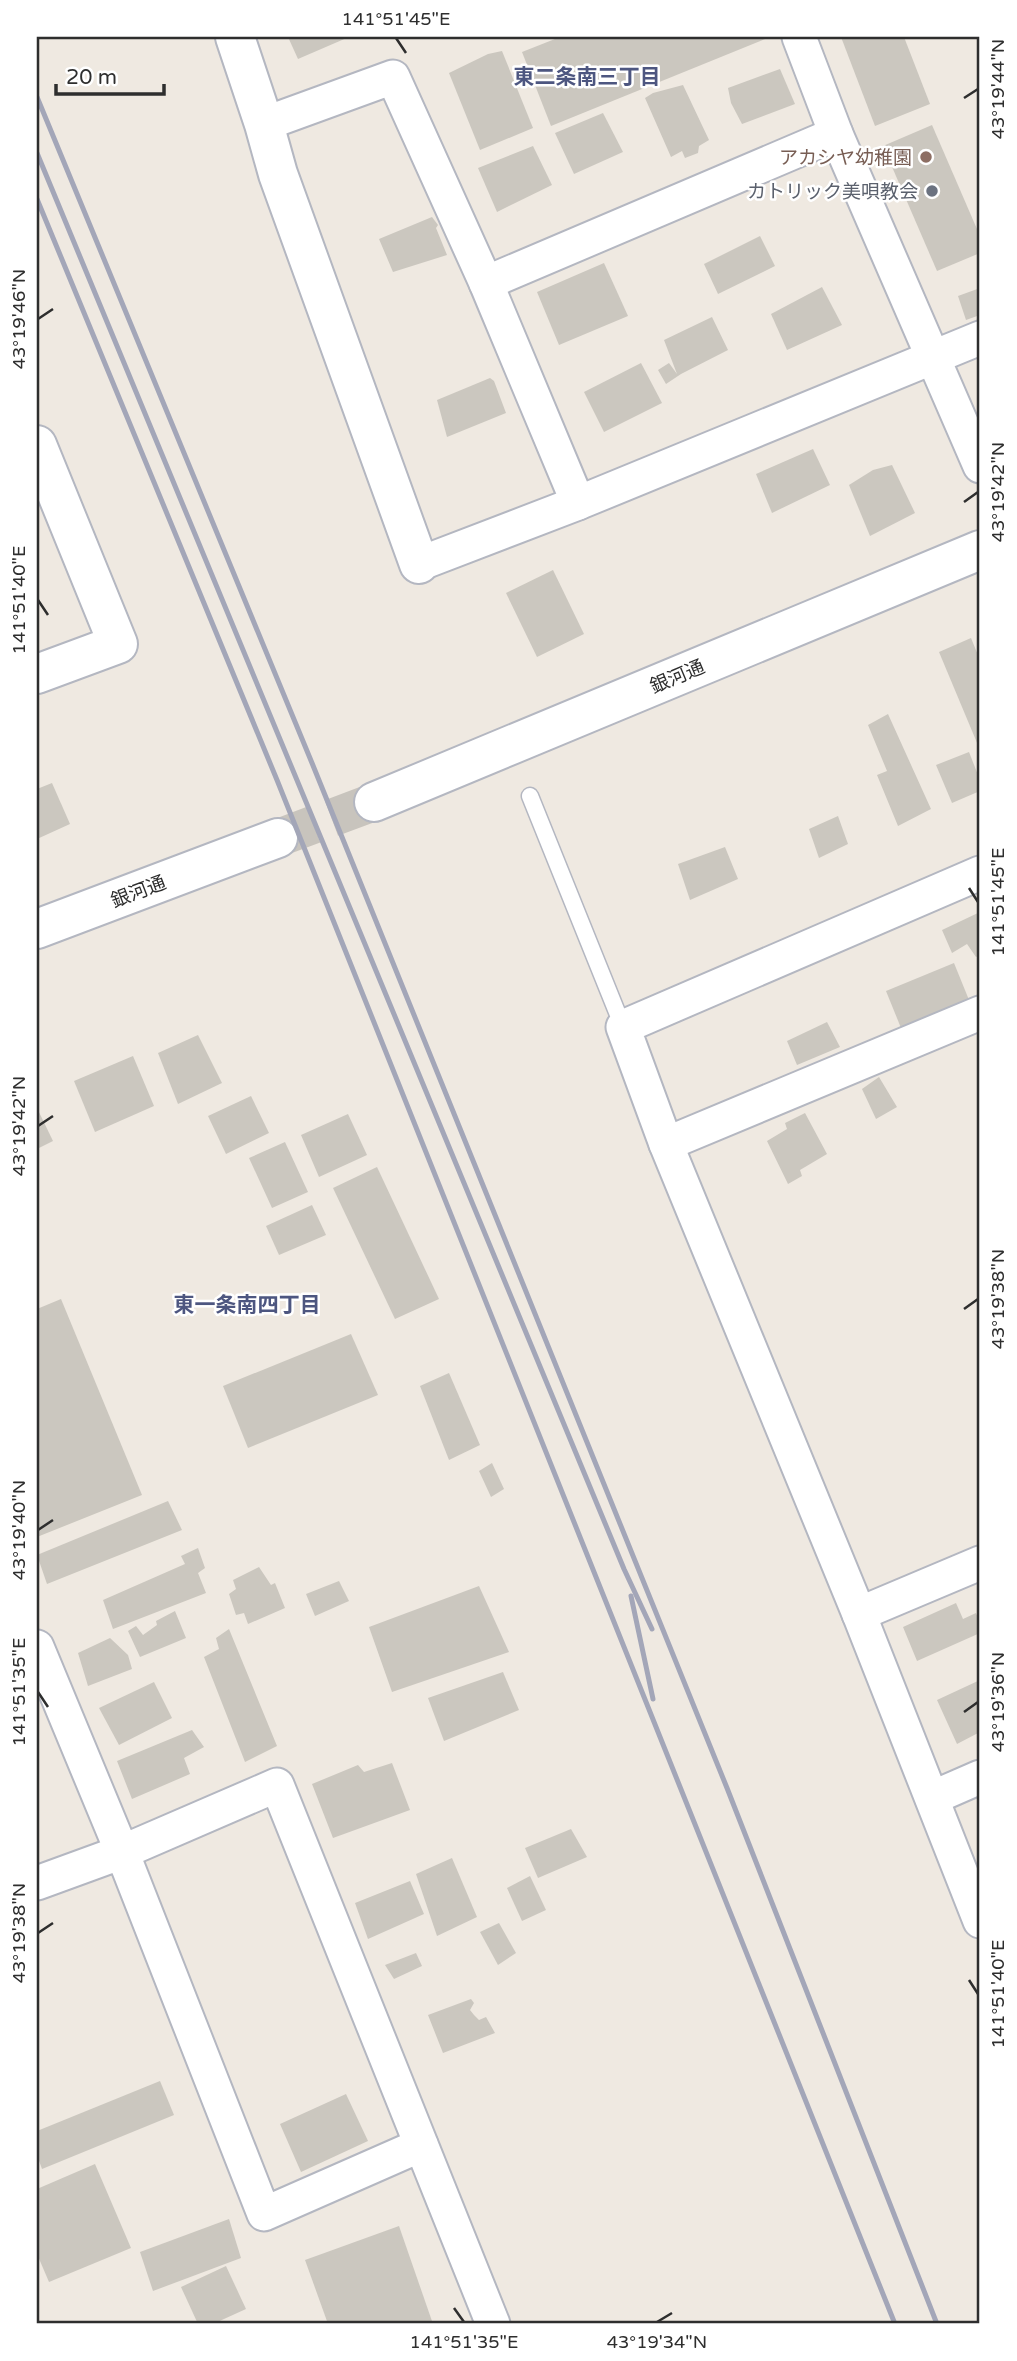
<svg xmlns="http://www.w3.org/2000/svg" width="1017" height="2361" font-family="'Varela Round','Noto Sans JP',sans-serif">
<rect width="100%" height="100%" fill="#efe9e1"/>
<!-- building -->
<g fill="#cbc7bf">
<path d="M288,37h61l-51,22z"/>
<path d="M560,37h210l-219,89 -29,-74z"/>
<path d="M841,37h63l26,67 -55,22z"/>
<path d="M502,51l31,77 -53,22 -31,-77 39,-19z"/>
<path d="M780,69l15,35 -53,20 -11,-21 -3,-15z"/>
<path d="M683,85l26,55 -10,6 -1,7 -13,5 -3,-7 -11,6 -26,-59 8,-5z"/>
<path d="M603,113l20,39 -49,22 -19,-41z"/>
<path d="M932,125l48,111v17l-43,18 -54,-125z"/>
<path d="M533,146l19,39 -55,27 -19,-44z"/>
<path d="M432,217l6,8 -2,3 11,27 -54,17 -14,-33z"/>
<path d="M760,236l15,30 -57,28 -14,-30z"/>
<path d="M604,263l24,53 -69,29 -22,-53z"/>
<path d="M822,287l20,38 -55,25 -16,-36z"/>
<path d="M980,288v27l-14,5 -8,-24z"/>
<path d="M712,317l16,33 -47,24 -15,10 -8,-14 11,-7 8,11 -13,-34z"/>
<path d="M641,363l21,40 -58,29 -20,-40z"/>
<path d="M490,378l4,3 12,32 -59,24 -10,-37z"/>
<path d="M813,449l17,36 -58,28 -16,-39z"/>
<path d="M892,465l23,48 -45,23 -21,-51 24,-15z"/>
<path d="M553,570l31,64 -47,23 -31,-64z"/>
<path d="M971,638l9,22v90l-41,-98z"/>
<path d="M888,714l43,95 -33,17 -21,-51 10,-4 -19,-46z"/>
<path d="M969,752l11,28v11l-28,12 -16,-38z"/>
<path d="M52,783l18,41 -33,15v-50z"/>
<path d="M838,816l10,28 -29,14 -10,-29z"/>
<path d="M725,847l13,32 -48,21 -12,-36z"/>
<path d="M980,912v43l-4,2 -9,-13 -15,9 -10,-23z"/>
<path d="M954,963l15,37 -68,28 -15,-37z"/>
<path d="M827,1022l13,25 -43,18 -10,-24z"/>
<path d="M198,1035l24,48 -44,21 -20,-51z"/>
<path d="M133,1056l21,50 -59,26 -21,-51z"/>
<path d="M879,1077l18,30 -21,12 -14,-30z"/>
<path d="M251,1096l18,37 -43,21 -18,-38z"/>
<path d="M37,1108l16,33 -16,8z"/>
<path d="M805,1113l22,41 -27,16 2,6 -14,8 -21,-43 20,-12 -2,-6z"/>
<path d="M348,1114l19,41 -48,22 -18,-42z"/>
<path d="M285,1142l23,50 -36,16 -23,-50z"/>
<path d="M377,1167l62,132 -44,20 -62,-131z"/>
<path d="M312,1205l14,30 -47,20 -13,-29z"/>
<path d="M61,1299l81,196 -105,42v-228z"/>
<path d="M351,1334l27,61 -130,53 -25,-62z"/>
<path d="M449,1373l31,72 -31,15 -29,-74z"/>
<path d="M492,1463l12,26 -13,8 -12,-26z"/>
<path d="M168,1501l14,29 -135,54 -10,-29z"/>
<path d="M198,1548l7,20 -7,5 8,20 -93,36 -10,-29 82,-36 -4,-8z"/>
<path d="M259,1567l12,18 4,-2 10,25 -37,16 -4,-11 -8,2 -7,-21 7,-5 -3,-9z"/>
<path d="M339,1581l10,20 -34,15 -9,-22z"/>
<path d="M479,1586l30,66 -117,40 -23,-65z"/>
<path d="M956,1603l7,16 13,-6 4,10v10l-63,28 -14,-34z"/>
<path d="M175,1611l11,27 -46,19 -12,-26 8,-5 7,9 14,-10 -1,-4z"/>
<path d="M229,1629l48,117 -32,16 -41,-105 15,-8 -3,-11z"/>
<path d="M110,1638l18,17 4,14 -44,17 -10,-33z"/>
<path d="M503,1672l16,38 -75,31 -16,-43z"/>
<path d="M980,1680v52l-23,12 -20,-44z"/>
<path d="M154,1682l18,36 -53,27 -20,-37z"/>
<path d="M192,1730l12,17 -20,11 6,16 -58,25 -15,-38z"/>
<path d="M392,1763l18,47 -77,28 -21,-54 46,-19 6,7z"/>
<path d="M571,1829l16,28 -49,21 -13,-30z"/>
<path d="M452,1858l25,59 -40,19 -21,-62z"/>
<path d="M530,1876l16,34 -24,11 -15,-33z"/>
<path d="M410,1881l14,33 -56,25 -13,-36z"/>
<path d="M499,1923l17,30 -18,12 -18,-33z"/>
<path d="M416,1953l6,13 -28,13 -9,-14z"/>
<path d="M471,1999l3,4 -4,7 4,5 5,5 7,-3 9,16 -52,20 -15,-38z"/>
<path d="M160,2081l14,34 -132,54 -5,-14v-24z"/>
<path d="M346,2094l22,47 -67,31 -21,-48z"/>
<path d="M95,2164l36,84 -82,34 -12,-28v-65z"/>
<path d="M229,2219l12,39 -88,33 -13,-39z"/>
<path d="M399,2226l34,98h-105l-23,-64z"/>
<path d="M226,2266l20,43 -33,15h-15l-17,-37z"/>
</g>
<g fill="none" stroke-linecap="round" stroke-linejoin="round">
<!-- secondary-tunnel -->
<path stroke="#c8c4bd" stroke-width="38" stroke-dasharray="38 19" stroke-linecap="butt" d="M278,838l96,-36"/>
<!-- lane casing -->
<g stroke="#b4b7c1" stroke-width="19">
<path id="lane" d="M530,796l93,231"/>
</g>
<!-- street casing -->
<g stroke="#b4b7c1" stroke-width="37">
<g id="street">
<path d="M799,37l37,97 144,332"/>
<path d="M264,124l129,-47 93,206 92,220"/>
<path d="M486,283l350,-149"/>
<path d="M419,564l159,-61 402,-165"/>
<path d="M980,873l-357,154 43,117 193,470 121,307"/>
<path d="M666,1144l314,-131"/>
<path d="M859,1614l121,-51"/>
<path d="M37,1647l85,205 155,-67 216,539"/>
<path d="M932,1798l48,-21"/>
<path d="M37,1883l85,-31 142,362 157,-69"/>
</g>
</g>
<!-- secondary casing -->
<g stroke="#b4b7c1" stroke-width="42">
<g id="secondary">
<path d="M235,37l29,87 14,50 141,390"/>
<path d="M37,445l81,199 -81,30"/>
<path d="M374,802l606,-252"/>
<path d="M37,929l241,-91"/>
</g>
</g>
<!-- lane -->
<use href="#lane" stroke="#fff" stroke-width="16"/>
<!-- street -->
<use href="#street" stroke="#fff" stroke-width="33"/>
<!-- secondary -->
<use href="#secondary" stroke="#fff" stroke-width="38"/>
<!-- rail -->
<g stroke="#a3a6b8" stroke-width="5">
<path d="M37,97l275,666 415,1025 210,536"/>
<path d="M37,153l587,1416 28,60"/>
<path d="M37,199l240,581 618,1544"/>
<path d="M631,1596l22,103"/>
</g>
</g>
<!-- ticks -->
<path fill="none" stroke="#2e2e2e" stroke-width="2.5" d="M396,38l10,15M964,98l14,-9M38,319l15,-10M964,502l14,-10M38,600l10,15M969,888l9,14M38,1126l15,-10M964,1309l14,-10M38,1530l15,-10M38,1692l10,15M964,1712l14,-10M38,1933l15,-10M969,1980l9,14M454,2308l10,14M657,2322l15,-9"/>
<!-- markers -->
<circle fill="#8d6e63" stroke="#fff" stroke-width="2.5" cx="926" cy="157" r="7"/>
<circle fill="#6b7280" stroke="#fff" stroke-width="2.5" cx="932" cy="191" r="7"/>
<g text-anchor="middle" stroke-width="5" stroke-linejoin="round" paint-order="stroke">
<!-- education labels -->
<g font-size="19" fill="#785e54" stroke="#fff" text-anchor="end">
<text x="912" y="164">アカシヤ幼稚園</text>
</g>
<!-- worship labels -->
<g font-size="19" fill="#5b616d" stroke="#fff" text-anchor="end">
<text x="918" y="198">カトリック美唄教会</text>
</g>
<!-- street labels -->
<g font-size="19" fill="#2e2e2e" stroke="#fff">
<text transform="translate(677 676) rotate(-23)" y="7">銀河通</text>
<text transform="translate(138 891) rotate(-21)" y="7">銀河通</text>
</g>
<!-- neighbourhood labels -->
<g font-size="21" font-weight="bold" fill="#4d5680" stroke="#fff">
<text x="587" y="84">東二条南三丁目</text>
<text x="247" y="1312">東一条南四丁目</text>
</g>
</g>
<!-- border -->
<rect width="1017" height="2361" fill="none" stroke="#ffffff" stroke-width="77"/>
<!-- scale -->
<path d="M56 84v10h108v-10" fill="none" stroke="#2e2e2e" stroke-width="3.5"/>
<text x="66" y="84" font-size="21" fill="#2e2e2e" stroke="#ffffff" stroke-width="5" paint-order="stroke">20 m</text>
<rect x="38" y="38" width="940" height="2284" fill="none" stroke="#2e2e2e" stroke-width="2.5"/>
<g font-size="18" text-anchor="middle" fill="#2e2e2e">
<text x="396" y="25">141°51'45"E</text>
<text transform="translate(998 89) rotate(-90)" y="6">43°19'44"N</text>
<text transform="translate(19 319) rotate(-90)" y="6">43°19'46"N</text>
<text transform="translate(998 492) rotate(-90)" y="6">43°19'42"N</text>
<text transform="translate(19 600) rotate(-90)" y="6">141°51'40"E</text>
<text transform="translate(998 902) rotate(-90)" y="6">141°51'45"E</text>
<text transform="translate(19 1126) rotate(-90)" y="6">43°19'42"N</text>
<text transform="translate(998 1299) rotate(-90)" y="6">43°19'38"N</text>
<text transform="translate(19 1530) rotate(-90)" y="6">43°19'40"N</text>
<text transform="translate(19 1692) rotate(-90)" y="6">141°51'35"E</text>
<text transform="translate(998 1702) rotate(-90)" y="6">43°19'36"N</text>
<text transform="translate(19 1933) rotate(-90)" y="6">43°19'38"N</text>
<text transform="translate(998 1994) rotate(-90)" y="6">141°51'40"E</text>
<text x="464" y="2348">141°51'35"E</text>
<text x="657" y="2348">43°19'34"N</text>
</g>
</svg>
